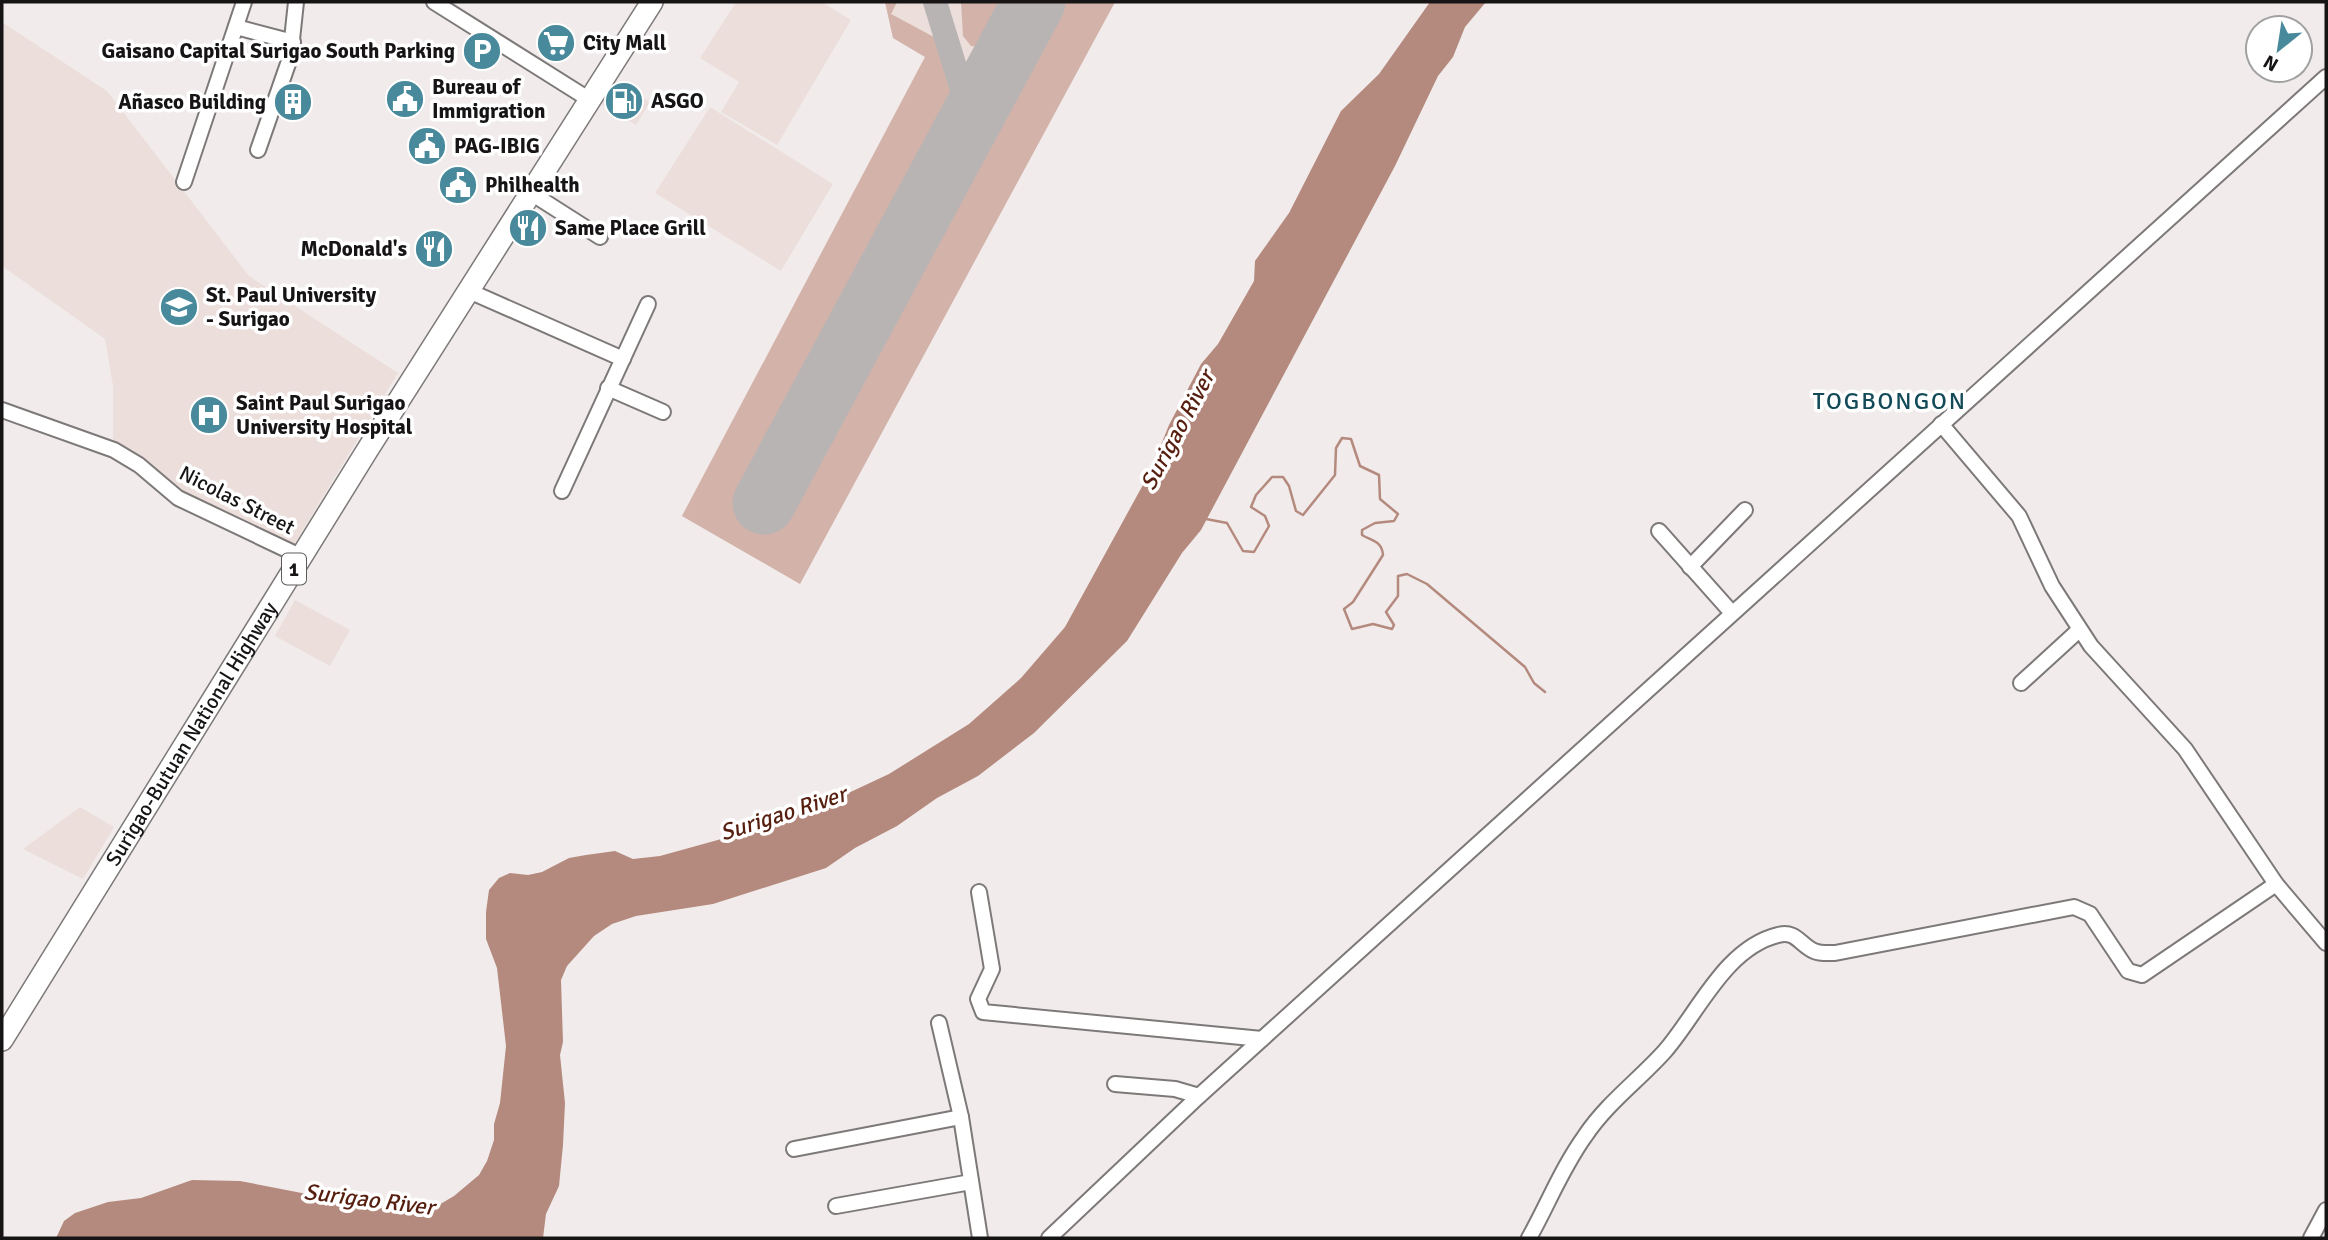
<svg xmlns="http://www.w3.org/2000/svg" width="2328" height="1240" font-family="Signika,sans-serif">
<rect width="100%" height="100%" fill="#f1eceb"/>
<!-- built -->
<g fill="#ecdfdb">
<path d="M736,2h86l29,18 -74,125 -56,-33 18,-30 -39,-24z"/>
<path d="M885,2h230l-315,582 -118,-68 243,-459 -32,-19z"/>
<path d="M2,22l105,69 142,185 149,97 -106,175 -116,-54 -63,-49v-59l-8,-47 -103,-73z"/>
<path d="M616,81l34,21 -14,23 -35,-21z"/>
<path d="M710,107l123,77 -52,87 -126,-78z"/>
<path d="M295,600l55,30 -20,36 -55,-30z"/>
<path d="M80,807l34,20 -31,52 -60,-30z"/>
</g>
<!-- green -->
<g fill="#d2b2a9">
<path d="M885,2h12l-6,12 43,23 20,66 -210,389 44,23 276,-513h51l-315,582 -118,-68 243,-459 -32,-19z"/>
<path d="M961,2h47l-27,45 -10,-1 -8,-10z"/>
</g>
<!-- water -->
<path fill="#b58a7e" d="M1430,2h56l-21,25 -12,30 -15,19 -43,90 -194,364 -19,23 -55,88 -93,92 -56,43 -41,22 -40,28 -42,22 -29,20 -113,36 -77,12 -24,8 -18,12 -27,30 -6,14 2,62 -3,13 5,48 -2,42 -4,41 -13,28 -3,24h-487l8,-17 11,-8 33,-11 33,-4 51,-18 48,1 165,32 32,-7 17,-10 25,-21 8,-14 7,-21v-16l6,-21 6,-57 -9,-78 -11,-29v-27l3,-22 10,-12 11,-5 18,2 14,-3 27,-14 17,-3 29,-4 18,8 27,-3 83,-23 69,-23 77,-36 80,-50 52,-46 44,-51 85,-155 19,-47 32,-61 17,-20 36,-63 1,-20 34,-48 52,-102 38,-37z"/>
<g fill="none" stroke-linecap="round" stroke-linejoin="round">
<!-- stream -->
<path stroke="#b58a7e" stroke-width="2.5" d="M1206,519l21,4 16,28 11,1 15,-26 -4,-10 -14,-9 5,-12 16,-18h11l6,9 7,25 7,4 32,-40 1,-27 6,-10 9,1 9,27 19,9 1,24 18,15 -4,7 -19,2 -13,7v5c10,6 20,6 21,20l-30,47 -9,7 8,20 21,-5 19,5 2,-4 -8,-13 12,-16v-20l9,-2 20,10 98,83 9,16 11,9"/>
<!-- taxiway -->
<path stroke="#b9b4b4" stroke-width="24" d="M935,2l36,117"/>
<!-- runway -->
<path stroke="#b9b4b4" stroke-width="63" d="M764,503l270,-501"/>
<!-- minor casing -->
<g stroke="#7d7978" stroke-width="18">
<g id="minor">
<path d="M434,2l156,98"/>
<path d="M236,27l57,15"/>
<path d="M258,150l32,-92 6,-56"/>
<path d="M184,182l60,-180"/>
<path d="M531,193l69,44"/>
<path d="M469,291l154,68"/>
<path d="M608,388l55,24"/>
<path d="M2,410l112,40 25,15 39,33 124,59"/>
<path d="M1941,424l78,92 33,70 39,60 94,103 91,135 50,59"/>
<path d="M562,491l86,-187"/>
<path d="M1659,531l73,82"/>
<path d="M1690,567l55,-57"/>
<path d="M2021,683l58,-53"/>
<path d="M979,892l13,77 -14,30 5,13 279,27"/>
<path d="M939,1023l22,94 19,121"/>
<path d="M1115,1084l60,5 24,7"/>
<path d="M794,1149l167,-32"/>
<path d="M836,1206l135,-24"/>
<path d="M1049,1238l150,-142 1127,-1019"/>
<path d="M1529,1238c19,-34 33,-70 56,-102 22,-33 54,-56 80,-85 33,-38 60,-103 113,-116 18,-5 22,10 36,16 7,3 14,2 21,2l239,-46 16,7 38,57 14,4 134,-91"/>
<path d="M2311,1238l15,-28"/>
</g>
</g>
<!-- highway casing -->
<g stroke="#7d7978" stroke-width="24">
<g id="highway">
<path id="s1" d="M2,1040l366,-591 284,-447"/>
</g>
</g>
<!-- minor -->
<use href="#minor" stroke="#fff" stroke-width="14"/>
<!-- highway -->
<use href="#highway" stroke="#fff" stroke-width="21"/>
</g>
<!-- icons -->
<defs>
<g id="supermarket-disc" transform="scale(2.0125)"><circle r="9.5" fill="#488a9b" stroke="#fff"/><path d="M-6-5.5h2.5l.6 2H6L4.5 2H-2.5L-4.4-4H-6ZM-1.5 3.2a1.3 1.3 0 1 0 .1 0ZM3 3.2a1.3 1.3 0 1 0 .1 0Z" fill="#fff"/></g>
<g id="parking-disc" transform="scale(2.0125)"><circle r="9.5" fill="#488a9b" stroke="#fff"/><path d="M-3.5-5.5H1a3.5 3.5 0 0 1 0 7H-1V5.5H-3.5ZM-1-3.4V-.6H.8a1.4 1.4 0 0 0 0-2.8Z" fill="#fff"/></g>
<g id="civic-disc" transform="scale(2.0125)"><circle r="9.5" fill="#488a9b" stroke="#fff"/><path d="M-.6-6.5H3V-4.5H.6V-3L4-1V1h2V6H-6V1h2V-1L-.6-3ZM-1.2 2.5V6h2.4V2.5Z" fill="#fff"/></g>
<g id="fuel-disc" transform="scale(2.0125)"><circle r="9.5" fill="#488a9b" stroke="#fff"/><path d="M-5.5-6h7V0h2V4h1.3V-2.5L3-4.5l.8-.8L6-3V5H2.5V1h-1V6h-7ZM-4.2-4.7v3.2H.2V-4.7Z" fill="#fff"/></g>
<g id="building-disc" transform="scale(2.0125)"><circle r="9.5" fill="#488a9b" stroke="#fff"/><path d="M-4-6H4V6H1V3H-1V6H-4ZM-2.5-4.3h1.7v1.8h-1.7ZM.8-4.3h1.7v1.8H.8ZM-2.5-1h1.7V.8h-1.7ZM.8-1h1.7V.8H.8Z" fill="#fff"/></g>
<g id="restaurant-disc" transform="scale(2.0125)"><circle r="9.5" fill="#488a9b" stroke="#fff"/><path d="M-5-6h1v4h1v-4h1v4h1v-4h1v5L-1.5 .5V6h-2V.5L-5-1ZM5-6V6H3V1.5H1.5Q1.5-4 5-6Z" fill="#fff"/></g>
<g id="university-disc" transform="scale(2.0125)"><circle r="9.5" fill="#488a9b" stroke="#fff"/><path d="M0-5L7-2L0 1L-7-2ZM-4 1L0 2.5L4 1V4Q0 6-4 4Z" fill="#fff"/></g>
<g id="hospital-disc" transform="scale(2.0125)"><circle r="9.5" fill="#488a9b" stroke="#fff"/><path d="M-5-5h3v3.5h4V-5h3V5h-3V1.5h-4V5h-3Z" fill="#fff"/></g>
</defs>
<g fill-rule="evenodd">
<use href="#supermarket-disc" x="556" y="43"/>
<use href="#parking-disc" x="482" y="51"/>
<use href="#civic-disc" x="405" y="99"/>
<use href="#fuel-disc" x="624" y="101"/>
<use href="#building-disc" x="293" y="102"/>
<use href="#civic-disc" x="427" y="146"/>
<use href="#civic-disc" x="458" y="185"/>
<use href="#restaurant-disc" x="528" y="228"/>
<use href="#restaurant-disc" x="434" y="249"/>
<use href="#university-disc" x="179" y="307"/>
<use href="#hospital-disc" x="209" y="415"/>
</g>
<g text-anchor="middle" stroke-width="7" stroke-linejoin="round" paint-order="stroke">
<!-- shield labels -->
<rect fill="#fff" stroke="#5c5a5a" stroke-width="2" x="282" y="553.5" width="24" height="31" rx="5"/>
<g font-size="19" font-weight="bold" fill="#161414">
<text x="294" y="576">1</text>
</g>
<!-- poi labels -->
<g font-size="21" font-weight="bold" fill="#161414" stroke="#fff" text-anchor="start">
<text x="583" y="50">City Mall</text>
<text x="455" y="58" text-anchor="end">Gaisano Capital Surigao South Parking</text>
<text x="432" y="94">Bureau of<tspan x="432" dy="24">Immigration</tspan></text>
<text x="651" y="108">ASGO</text>
<text x="266" y="109" text-anchor="end">Añasco Building</text>
<text x="454" y="153">PAG-IBIG</text>
<text x="485" y="192">Philhealth</text>
<text x="555" y="235">Same Place Grill</text>
<text x="407" y="256" text-anchor="end">McDonald's</text>
<text x="206" y="302">St. Paul University<tspan x="206" dy="24">- Surigao</tspan></text>
<text x="236" y="410">Saint Paul Surigao<tspan x="236" dy="24">University Hospital</tspan></text>
</g>
<!-- street labels -->
<g font-size="21" fill="#161414" stroke="#fff">
<text transform="translate(237 500) rotate(27)" y="7">Nicolas Street</text>
<text dy="7" stroke="none"><textPath href="#s1" startOffset="360">Surigao-Butuan National Highway</textPath></text>
</g>
<!-- water labels -->
<g font-size="23" font-style="italic" fill="#561f0f" stroke="#fff">
<text transform="translate(1177 430) rotate(-62)" y="8">Surigao River</text>
<text transform="translate(783 813) rotate(-18)" y="8">Surigao River</text>
<text transform="translate(369 1199) rotate(7)" y="8">Surigao River</text>
</g>
<!-- quarter labels -->
<g font-size="24" letter-spacing="2" fill="#124a58" stroke="#fff">
<text x="1890" y="409">TOGBONGON</text>
</g>
</g>
<!-- border -->
<rect width="2328" height="1240" fill="none" stroke="#161414" stroke-width="7"/>
<!-- north arrow -->
<g transform="translate(2279 49) rotate(210)"><circle r="33" fill="#ffffff" stroke="#a2a1a1" stroke-width="2"/>
<path d="M0-5L12 26L0 18L-12 26Z" fill="#488a9b"/>
<text y="-10" font-size="19" font-weight="bold" text-anchor="middle" fill="#161414">N</text>
</g>
</svg>
